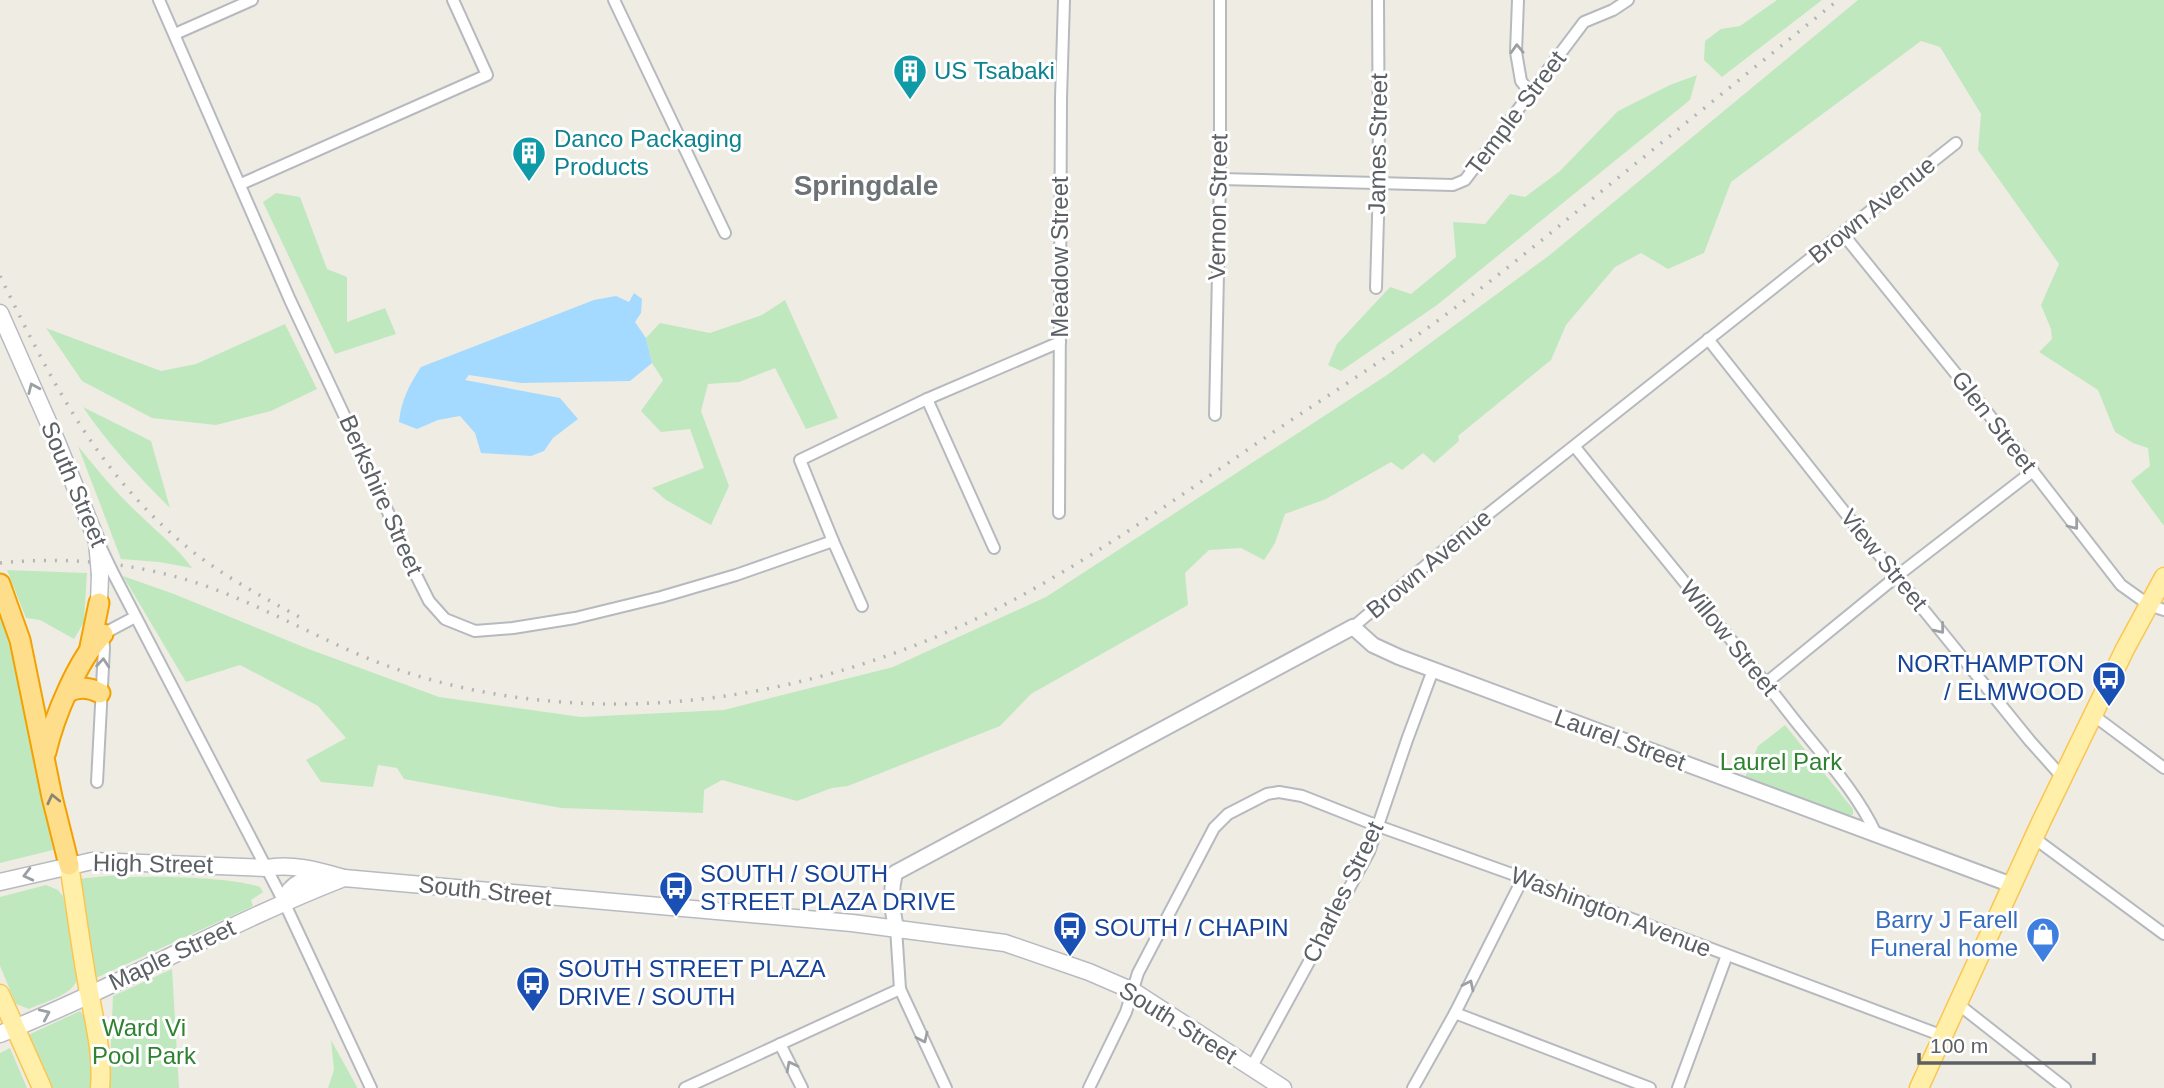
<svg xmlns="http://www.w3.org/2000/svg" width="2164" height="1088" font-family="Arial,sans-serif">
<rect width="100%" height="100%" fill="#efece4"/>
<!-- green -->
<g fill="#c0e8bf">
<path d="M1777,0h45l-100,77 -18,-17 1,-19 16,-12 19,-3z"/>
<path d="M1858,0h306v526l-33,-45 19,-15 -2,-18 -15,-5 -18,-11 -17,-42 -59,-38 13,-13 -1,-10 -10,-24 18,-41 -81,-114 3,-36 -41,-67 -19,-6 -190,141 -27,71 -36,16 -27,-16 -26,14 -49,58 -15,35 -93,76 1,5 -25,22 -11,-10 -21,17 -11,-8 -65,37 -41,15 -10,29 -11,17 -23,-12 -32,2 -24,23 3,32 -157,89 -31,32 -152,60 -16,2 -35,13 -75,-21 -18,10 -1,23 -142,-5 -157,-29 -7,-11 -19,-3 -5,22 -52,-5 -15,-22 40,-22 -28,-32 -78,-41 -54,17 -63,-106 51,18 132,54 133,49 142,20 143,-7 169,-43 153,-70 341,-222 164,-121z"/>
<path d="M1697,75l-7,25 -253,205 -96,66 -13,-6 9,-21 53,-57 21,7 45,-37 -3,-35 32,2 25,-30 15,3 35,-26 58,-60 52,-26z"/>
<path d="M276,193l24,4 27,72 20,8v45l38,-14 11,26 -61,20 -72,-152z"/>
<path d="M785,300l53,118 -32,11 -31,-61 -36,14 -31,2 -7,27 28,75 -18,39 -45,-25 -14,-12 52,-20 -14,-39 -29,3 -20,-21 22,-31 -11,-17 -6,-25 14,-15 50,10 52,-18z"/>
<path d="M285,324l32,65 -46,22 -55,14 -64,-7 -70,-37 -36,-53 115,43 35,-7z"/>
<path d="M83,407l68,34 19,67c-32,-32 -62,-64 -87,-101z"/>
<path d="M78,446c20,25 40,49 63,70 18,18 36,31 51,52l-33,-6 -38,-3z"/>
<path d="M7,570l80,3 -3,49 -10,17 -34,-19 -14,-2z"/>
<path d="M2,615l15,53 36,182 -53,13v-246z"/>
<path d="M1785,725l68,84v6h-8l-100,-38 13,-31z"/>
<path d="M128,874v3c33,-1 103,0 132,10l3,5 -12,8 2,6 -157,72 -3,-1 -16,-98z"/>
<path d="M46,885l12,5 5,6 15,79c-2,20 -32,26 -49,34l-13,-5 -16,-38v-69z"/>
<path d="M172,969l7,119h-70l4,-92z"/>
<path d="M80,1011c15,18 11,54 10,77h-41l-21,-53z"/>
<path d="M331,1040l26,47v1h-29l6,-18z"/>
<path d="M10,1048l17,40h-27v-35z"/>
</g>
<!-- water -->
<path fill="#a4daff" d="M634,293l8,6 -1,14 -6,9 11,16 6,25 -22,18 -109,2 -52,-8 -4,5 95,18 18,21 -25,19 -9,13 -13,5 -50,-3 -6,-20 -15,-17 -22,4 -21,9 -18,-7c2,-21 10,-37 22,-55l173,-67 22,-4 13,6z"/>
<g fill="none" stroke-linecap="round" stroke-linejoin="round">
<!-- minor casing -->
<g stroke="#b6babf" stroke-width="14">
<g id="minor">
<path d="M159,0l131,300 78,166 42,97 19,38 16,18 30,12 38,-3 62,-10 86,-21 75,-22 97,-34"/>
<path d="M614,0l111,233"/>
<path d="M1518,0l-2,52 5,29 10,13"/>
<path d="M175,34l77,-34"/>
<path d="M1220,179l233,6 12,-5 119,-158 29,-12 15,-10"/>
<path d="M241,184l246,-109 -34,-75"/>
<path d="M1843,234l147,182 131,169 28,20 15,5"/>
<path d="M1376,288l3,-105 -1,-183"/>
<path d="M1708,339l142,180 180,222 33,37"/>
<path d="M927,399l67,149"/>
<path d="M1215,415l5,-236v-179"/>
<path d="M1575,447c71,89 144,176 214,266 30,39 67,77 87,121"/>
<path d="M1059,513l2,-415 3,-98"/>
<path d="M112,571l172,331 87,186"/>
<path d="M862,606l-29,-65 -33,-81 127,-61 133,-57"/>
<path d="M1353,627l110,-93 493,-391"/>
<path d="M103,634l32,-17"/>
<path d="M1766,683l131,-107 136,-105"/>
<path d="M2093,715l71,53"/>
<path d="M97,782l7,-134 -1,-14"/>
<path d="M2034,838l130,96"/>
<path d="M896,928l4,61 46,99"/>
<path d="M1958,1004l107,84"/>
<path d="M1455,1013l195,75"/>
<path d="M780,1044l22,44"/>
<path d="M1251,1068l118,-216 38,-112 26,-70"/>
<path d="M685,1088l215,-99"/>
<path d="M1089,1088l37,-76 12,-39 76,-145 14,-14 39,-20 12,-2 23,4 76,30 145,52 420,158"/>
<path d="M1413,1088l42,-75 68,-135"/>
<path d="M1678,1088l49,-133"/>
</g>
</g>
<!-- tertiary casing -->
<g stroke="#b6babf" stroke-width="18">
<path id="tertiary" d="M896,928c-4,-19 -6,-36 -1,-55l458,-246 20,18 26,12 613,228"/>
</g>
<!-- secondary casing -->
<g stroke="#b7bbc1" stroke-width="19">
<g id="secondary">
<path d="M0,313l57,129 40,99"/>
<path d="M99,603l1,-28"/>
<path d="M0,882l92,-21 174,7c27,-5 53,3 78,10l508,45 153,20 84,29 44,19 150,97"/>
<path d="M284,902c6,-20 24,-25 43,-24"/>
<path d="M0,1034c117,-47 226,-110 344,-156"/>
</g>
</g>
<!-- primary casing -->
<g stroke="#fac652" stroke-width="21">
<g id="primary">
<path d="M69,865c7,42 12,85 20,127 6,33 14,62 11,96"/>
<path d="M0,994l42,94"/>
<path d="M1919,1088l122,-266 84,-173 39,-72"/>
</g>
</g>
<!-- motorway casing -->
<g stroke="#f3a100" stroke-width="23">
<g id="motorway">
<path d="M0,584l20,56 32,157 17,68"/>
<path d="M90,647l9,-44"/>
<path d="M68,692c11,-6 21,-5 32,1"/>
<path d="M46,752c8,-35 32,-93 57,-118"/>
</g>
</g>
<!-- minor -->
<use href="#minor" stroke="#fff" stroke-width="10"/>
<!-- tertiary -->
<use href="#tertiary" stroke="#fff" stroke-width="14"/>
<!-- secondary -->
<use href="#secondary" stroke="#fff" stroke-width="16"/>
<!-- primary -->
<use href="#primary" stroke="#ffefa9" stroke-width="18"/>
<!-- motorway -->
<use href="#motorway" stroke="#ffde8b" stroke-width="19"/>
<!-- rail -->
<g stroke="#b3b4b5" stroke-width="3.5" stroke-dasharray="2 9" stroke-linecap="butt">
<path d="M0,276c49,100 94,192 181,266 36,31 80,54 122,77"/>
<path d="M0,563c70,-7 139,0 206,23 59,21 113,53 171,76 55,21 114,34 173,39 173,16 350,-33 499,-121 78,-45 152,-99 226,-149 58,-39 117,-76 173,-118 53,-39 104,-81 155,-123 78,-63 157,-127 235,-190"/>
</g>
<!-- minor-bridge casing -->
<g stroke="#b6babf" stroke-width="14" stroke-linecap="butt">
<path id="minor-bridge" d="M101,548l11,23"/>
</g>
<!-- secondary-bridge casing -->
<g stroke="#b7bbc1" stroke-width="19" stroke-linecap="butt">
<path id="secondary-bridge" d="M97,541l3,34"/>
</g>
<!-- minor-bridge -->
<use href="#minor-bridge" stroke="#fff" stroke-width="10"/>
<!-- secondary-bridge -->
<use href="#secondary-bridge" stroke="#fff" stroke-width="16"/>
</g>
<!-- one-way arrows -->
<defs><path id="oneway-chevron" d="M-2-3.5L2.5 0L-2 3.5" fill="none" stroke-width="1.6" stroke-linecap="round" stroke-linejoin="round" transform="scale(1.75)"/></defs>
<g stroke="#9da0a3">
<use href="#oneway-chevron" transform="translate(1517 49) rotate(-92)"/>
<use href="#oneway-chevron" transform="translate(33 388) rotate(-114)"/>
<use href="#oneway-chevron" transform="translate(2074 525) rotate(52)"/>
<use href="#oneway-chevron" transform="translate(1940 629) rotate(51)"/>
<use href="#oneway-chevron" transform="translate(103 663) rotate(-85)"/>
<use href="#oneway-chevron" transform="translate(28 875) rotate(166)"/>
<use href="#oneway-chevron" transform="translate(1469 985) rotate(-64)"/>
<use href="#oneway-chevron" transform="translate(45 1014) rotate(-24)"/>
<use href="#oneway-chevron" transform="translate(923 1038) rotate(65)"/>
<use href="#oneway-chevron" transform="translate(791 1066) rotate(-117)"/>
</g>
<use stroke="#8d8670" href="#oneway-chevron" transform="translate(53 799) rotate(-103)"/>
<!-- icons -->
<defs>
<g id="building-pin" transform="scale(1.75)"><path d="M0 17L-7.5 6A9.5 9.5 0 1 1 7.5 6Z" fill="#0f9aa8" stroke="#fff"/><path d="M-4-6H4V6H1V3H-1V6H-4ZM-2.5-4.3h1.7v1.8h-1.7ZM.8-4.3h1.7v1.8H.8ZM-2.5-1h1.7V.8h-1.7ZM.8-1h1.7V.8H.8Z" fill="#fff"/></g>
<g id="bus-pin" transform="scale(1.75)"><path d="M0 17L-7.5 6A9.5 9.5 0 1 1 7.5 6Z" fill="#1a4fb4" stroke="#fff"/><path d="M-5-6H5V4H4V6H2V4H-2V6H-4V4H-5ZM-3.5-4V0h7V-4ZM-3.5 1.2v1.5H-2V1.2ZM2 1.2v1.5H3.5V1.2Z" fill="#fff"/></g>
<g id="shop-pin" transform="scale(1.75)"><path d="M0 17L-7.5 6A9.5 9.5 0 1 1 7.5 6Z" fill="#3f7fe0" stroke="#fff"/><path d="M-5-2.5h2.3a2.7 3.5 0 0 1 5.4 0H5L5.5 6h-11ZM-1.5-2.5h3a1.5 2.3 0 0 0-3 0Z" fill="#fff"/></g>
</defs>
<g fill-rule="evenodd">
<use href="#building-pin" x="910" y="71"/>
<use href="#building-pin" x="529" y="153"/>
<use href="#bus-pin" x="2109" y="678"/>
<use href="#bus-pin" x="676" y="888"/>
<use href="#bus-pin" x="1070" y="928"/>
<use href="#shop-pin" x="2043" y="934"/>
<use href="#bus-pin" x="533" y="983"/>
</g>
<g text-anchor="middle" stroke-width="6" stroke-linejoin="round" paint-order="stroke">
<!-- culture labels -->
<g font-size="24" fill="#0d838f" stroke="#fff" text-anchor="start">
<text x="934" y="79">US Tsabaki</text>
<text x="554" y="147">Danco Packaging<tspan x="554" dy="28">Products</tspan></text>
</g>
<!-- street labels -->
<g font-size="24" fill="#5c6065" stroke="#fff">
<text transform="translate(1516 113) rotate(-53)" y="8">Temple Street</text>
<text transform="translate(1378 144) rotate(-89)" y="8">James Street</text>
<text transform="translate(1218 207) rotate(-89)" y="8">Vernon Street</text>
<text transform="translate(1872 210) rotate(-39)" y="8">Brown Avenue</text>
<text transform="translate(1060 257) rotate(-90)" y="8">Meadow Street</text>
<text transform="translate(1994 422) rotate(52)" y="8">Glen Street</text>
<text transform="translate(74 484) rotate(67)" y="8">South Street</text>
<text transform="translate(381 495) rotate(66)" y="8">Berkshire Street</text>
<text transform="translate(1884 560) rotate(51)" y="8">View Street</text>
<text transform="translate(1429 564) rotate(-40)" y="8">Brown Avenue</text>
<text transform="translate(1729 638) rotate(51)" y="8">Willow Street</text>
<text transform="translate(1620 740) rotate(20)" y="8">Laurel Street</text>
<text transform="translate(153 864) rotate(1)" y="8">High Street</text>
<text transform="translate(485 891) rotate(6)" y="8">South Street</text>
<text transform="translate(1343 892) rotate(-64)" y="8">Charles Street</text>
<text transform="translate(1611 912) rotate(21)" y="8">Washington Avenue</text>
<text transform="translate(172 955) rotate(-25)" y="8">Maple Street</text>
<text transform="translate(1178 1023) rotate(32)" y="8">South Street</text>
</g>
<!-- transit labels -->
<g font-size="24" fill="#164399" stroke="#fff" text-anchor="start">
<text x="2084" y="672" text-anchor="end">NORTHAMPTON<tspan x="2084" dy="28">/ ELMWOOD</tspan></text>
<text x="700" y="882">SOUTH / SOUTH<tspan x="700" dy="28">STREET PLAZA DRIVE</tspan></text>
<text x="1094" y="936">SOUTH / CHAPIN</text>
<text x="558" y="977">SOUTH STREET PLAZA<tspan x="558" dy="28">DRIVE / SOUTH</tspan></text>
</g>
<!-- park labels -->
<g font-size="24" fill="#2f8230" stroke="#fff">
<text x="1781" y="770">Laurel Park</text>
<text x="144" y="1036">Ward Vi<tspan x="144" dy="28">Pool Park</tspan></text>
</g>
<!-- shop labels -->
<g font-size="24" fill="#366cbe" stroke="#fff" text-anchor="end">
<text x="2018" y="928">Barry J Farell<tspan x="2018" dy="28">Funeral home</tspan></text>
</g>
<!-- quarter labels -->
<g font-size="28" font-weight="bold" fill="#6d7277" stroke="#fff">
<text x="866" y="195">Springdale</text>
</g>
</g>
<!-- scale -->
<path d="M1919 1053v10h175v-10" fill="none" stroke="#5c6065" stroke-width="3.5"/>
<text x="1930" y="1053" font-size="21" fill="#5c6065" stroke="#ffffff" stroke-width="5" paint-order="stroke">100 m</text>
</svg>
